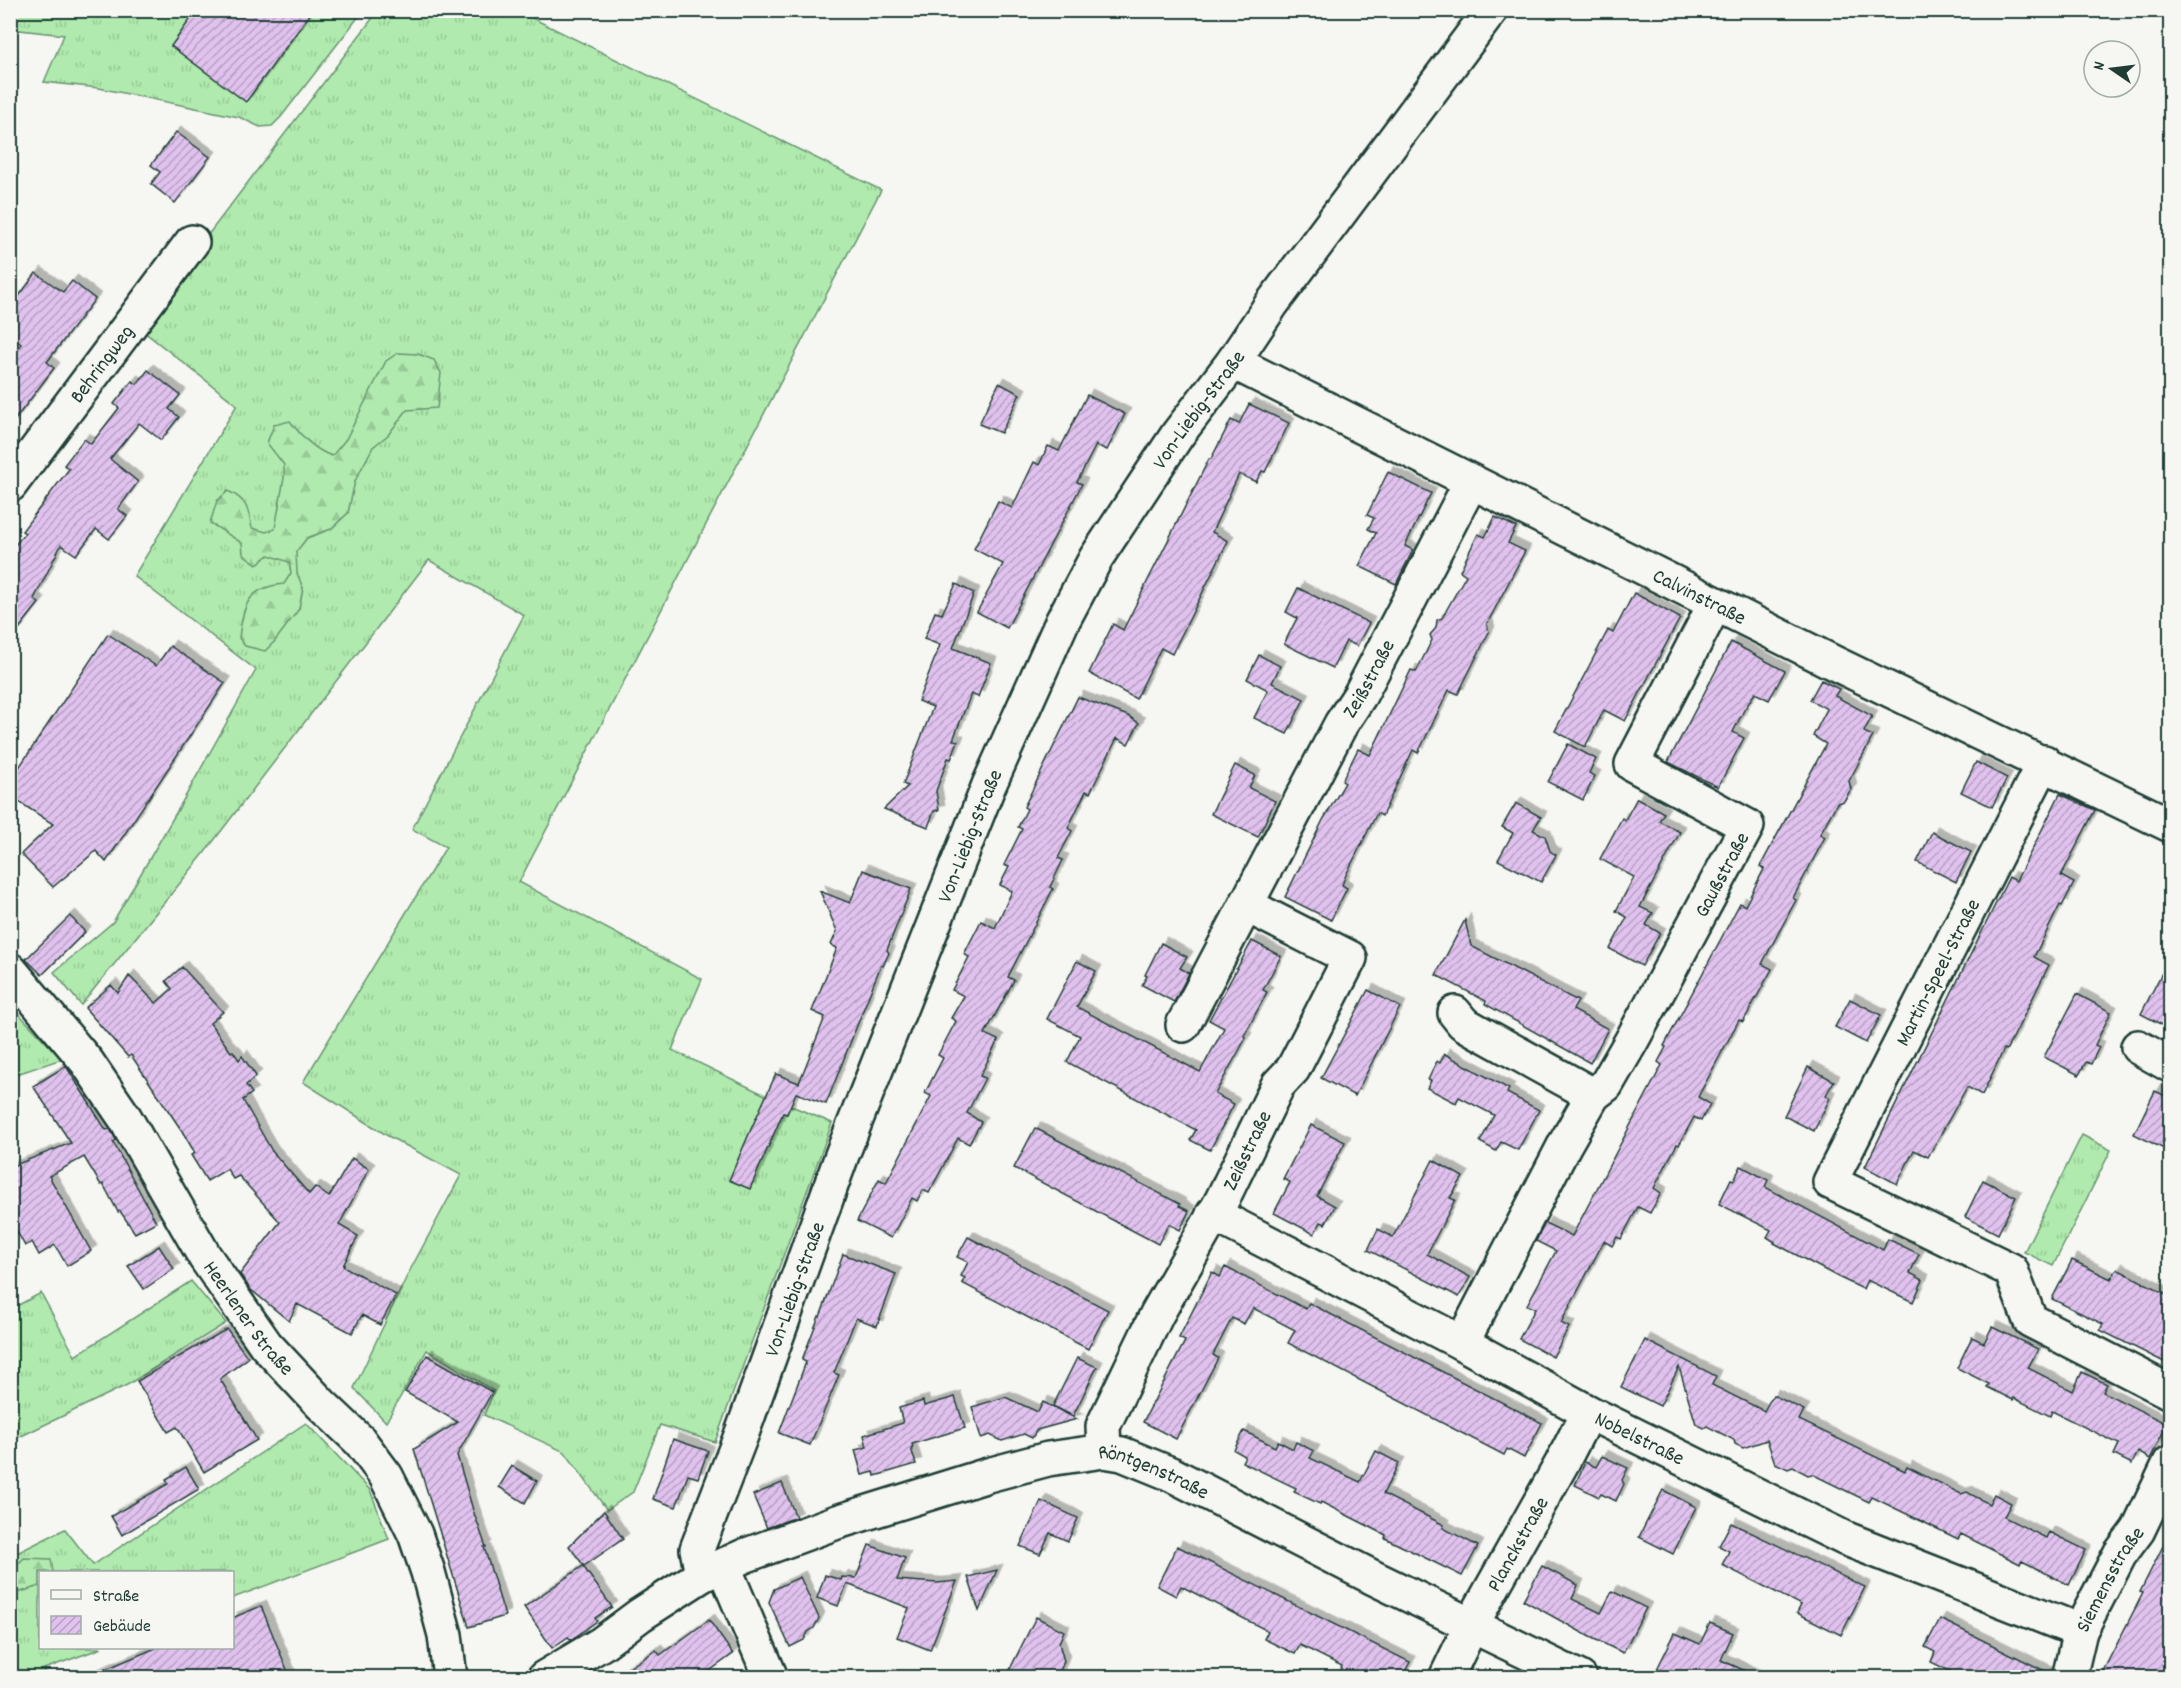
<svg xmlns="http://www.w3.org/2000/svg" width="2181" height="1688" font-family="Dekko,sans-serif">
<defs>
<pattern id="grass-tufts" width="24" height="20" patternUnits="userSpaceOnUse" patternTransform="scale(1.5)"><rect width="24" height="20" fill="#b0eaae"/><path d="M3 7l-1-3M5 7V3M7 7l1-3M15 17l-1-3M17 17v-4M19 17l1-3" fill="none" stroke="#97ca96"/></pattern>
<pattern id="forest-firs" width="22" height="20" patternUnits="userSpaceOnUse" patternTransform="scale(1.5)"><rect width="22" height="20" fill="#b0eaae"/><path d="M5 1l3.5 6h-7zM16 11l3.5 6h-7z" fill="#97ca96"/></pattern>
<pattern id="building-hatch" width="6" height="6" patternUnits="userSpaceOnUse" patternTransform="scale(1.5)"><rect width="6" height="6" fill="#e1c2ef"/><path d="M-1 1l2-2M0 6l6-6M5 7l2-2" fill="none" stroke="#b69fc2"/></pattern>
<filter id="shadow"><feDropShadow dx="5.5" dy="-5.5" stdDeviation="0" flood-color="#0004"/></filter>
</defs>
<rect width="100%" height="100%" fill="#f6f6f2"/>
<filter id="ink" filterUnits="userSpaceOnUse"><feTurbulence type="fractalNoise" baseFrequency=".0167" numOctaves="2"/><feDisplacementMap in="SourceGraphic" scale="12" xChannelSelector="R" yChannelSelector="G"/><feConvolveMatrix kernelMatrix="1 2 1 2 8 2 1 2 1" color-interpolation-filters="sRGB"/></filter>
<g filter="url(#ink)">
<!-- grass -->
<g fill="url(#grass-tufts)" stroke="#689471" stroke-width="1.5">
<path d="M10,11h353l-82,106 -9,9 -12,1 -21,-10 -140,-29 -55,-6 20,-47 -53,-6z"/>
<path d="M378,11h140l363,179 -362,692 183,97 -30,71 91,44 69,29 -117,319 -55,-17 -27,67 -26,18 -42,-58 -81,-37 10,-24 -67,-41 -41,72 -32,-34 54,-114 53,-99 -73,-39 -85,-54 143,-235 -34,-18 112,-214 -95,-55 -227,296 -121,149 -27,-33 59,-50 67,-116 76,-136 -122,-94 103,-171 -99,-78z"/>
<path d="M16,1011l46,48 -51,17v-62z"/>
<path d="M2082,1135l29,15 -58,116 -29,-14z"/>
<path d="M191,1281l35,42 -99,62 -116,56v-132l30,-16 34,63z"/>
<path d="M306,1423l64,67 19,49 -156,59 -1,-26h-192v76h62l-58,21 4,8 -37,1v-122l54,-27 28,36z"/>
</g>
<!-- forest -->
<g fill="url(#forest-firs)" stroke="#689471" stroke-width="1.5">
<path d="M398,353l20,1 16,6 7,13 -4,35 -30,2 -19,25 -15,12 -18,34 -7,32 -17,16 -24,9 -11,14 1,21 6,15 -4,21 -24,32 -10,10 -20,-5 -6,-8c4,-33 9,-51 45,-54l7,-11 -2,-11 -20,-7 -12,9 -14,-10 -1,-11 -32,-20 7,-22 11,-10c19,9 20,17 24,37l14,4 9,-3 9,-51v-13l-17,-22 7,-18 16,-4c11,15 24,29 42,35l14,-17 40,-78z"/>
<path d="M24,1558l27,1 2,13h-13v14l-29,9v-24z"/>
</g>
<!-- building -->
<g fill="url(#building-hatch)" stroke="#1f3d34" stroke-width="1.5" filter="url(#shadow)">
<path d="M197,10h116l-67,92 -75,-56z"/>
<path d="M176,132l34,25 -35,46 -24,-19 9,-12 -9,-7z"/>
<path d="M36,273l27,19 9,-11 23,18 -48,63 7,6 -44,58v-67l11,-15 -11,-8v-28z"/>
<path d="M148,370l32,25 -11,14 10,8 -18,23 -22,-17 -29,36 28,23 -20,27 9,7 -18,23 -13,-10 -20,26 -15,-10 -27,54 5,4 -29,37v-89l15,-18 -3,-2 47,-62 -5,-4 20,-26 7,5 28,-36 -5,-4 18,-23 5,3z"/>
<path d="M999,383l21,11 -19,39 -22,-9z"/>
<path d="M1087,395l38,19 -18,36 -11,-5 -19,37 5,2 -75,144 -30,-16 26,-48 -29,-15 24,-48 14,7 22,-46 5,3 9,-19 11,5z"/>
<path d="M1249,404l40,19 -24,49 -3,-1 -6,11 -17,-8 -27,58 16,9 -56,113 -11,-6 -25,51 -47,-26 24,-49 10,6 86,-171h2l20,-39 8,4z"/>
<path d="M1388,472l43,21 -26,53 8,4 -17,34 -37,-18 17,-33 -8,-4 6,-11 -7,-3z"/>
<path d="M1495,517l21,10 -8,16 17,8 -38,73 2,8 -31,62 -9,-4 -31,63 -5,-3 -31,66 -5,-3 -31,62 -4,10 5,3 -16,32 -46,-23 38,-77 22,-37 -3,-2 16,-32 12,6 41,-85 5,2 16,-32 -2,-5 6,-7 1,-8 5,-2 24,-43 -6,-4 18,-37 7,3z"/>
<path d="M956,584l18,9 -21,55 38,15 -13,34 -7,-3 -18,46 5,1 -7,18 -3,-1 -12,33 3,19 -5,1 -6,16 -44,-18 24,-23 -5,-2 30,-77 -15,-6 22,-56 -16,-6 11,-27 7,2z"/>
<path d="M1298,588l71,35 -12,23 -11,-5 -13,27 -49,-24 13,-26 -11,-6z"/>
<path d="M1634,593l46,25 -55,103 -21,-11 -19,37 -30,-16 53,-101 5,3z"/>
<path d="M108,634l48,32 14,-20 55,37 -119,179 -10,-11 -43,36 -32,-33 32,-30 -43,-28v-15z"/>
<path d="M1731,642l54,29 -16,29 -14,-7 -11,17 -11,22 11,6 -26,49 -50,-25z"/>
<path d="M1259,655l21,11 -8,17 32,16 -17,35 -33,-16 14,-28 -21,-11z"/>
<path d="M1821,680l18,9 -4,7 37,20 -8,16 9,4 -24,45 2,8 -7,12 -7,2 -17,31 5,3 -32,61 3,2 -34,64 10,5 -29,53 -4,-2 -41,77 12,7 -9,17 -7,-4 -15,28 -2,-1 -23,44 7,5 -11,20 -12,-6 -17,32 -4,-2 -5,9 -8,-5 -43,82 8,4 -16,30 -34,-18 16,-30 -8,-4 29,-54 -20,-10 9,-18 27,13 90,-171 -4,-3 8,-15 -2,-1 76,-143 5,3 19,-37 -4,-2 66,-123 -13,-8 14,-27 -17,-9z"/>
<path d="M1078,697l50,19 11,7 -11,21 -11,-6 -27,55 -4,-2 -18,37 4,3 -14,27 5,2 -13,27 3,2 -45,88 6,3 -29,54 13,6 -18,36 5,2 -18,35 14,9 -12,22 -11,-6 -29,55 -6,-3 -6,11 -5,-3 -21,40 -34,-17 22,-42 7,4 45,-87 -6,-3 18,-35 -5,-3 18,-34 -5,-3 13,-22 -12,-6 17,-33 -5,-3 17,-33 14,7 17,-37 -12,-6 9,-18 -5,-2 18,-36 -4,-2 9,-18 -3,-2z"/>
<path d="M1568,744l28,15 -7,14 6,3 -12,24 -35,-18z"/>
<path d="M1976,762l31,16 -15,29 -31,-15z"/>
<path d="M1235,765l20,10 -6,13 26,13 -17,36 -47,-23z"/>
<path d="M2060,794l35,16 -34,66 13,7 -12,23 -2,-1 -26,52 15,8 -37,75 -6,10 -2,-1 -22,46 -15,-8 -39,70 -14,-7 -17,34 -32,-17 144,-290 7,4z"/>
<path d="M1637,798l27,15 -5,8 21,11 -40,75 13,6 -7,12 14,8 -18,33 -32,-17 17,-32 -11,-6 18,-34 -34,-18 22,-41 3,2z"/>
<path d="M1516,803l25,14 -8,13 12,6 5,15 6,4 -15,27 -43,-22 15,-27 -11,-6z"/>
<path d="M1932,832l39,20 -15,30 -39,-20z"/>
<path d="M863,870l48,19 -24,61 2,3 -6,13 -2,-1 -55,139 -30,-11 -9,21 -4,-1 -33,76 -21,-9 23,-53 24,-53 23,9 26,-66 -13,-6 25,-63 -6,-3 6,-14 -17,-40 30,12z"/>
<path d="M70,916l15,16 -43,43 -16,-16z"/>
<path d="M1465,920l6,26 107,55 -5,9 35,19 -18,34 -105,-59 1,-3 -50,-26z"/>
<path d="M1252,941l29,15 -18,34 4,2 -23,44 2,2 -31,56 19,10 -24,46 -20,-10 6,-10 -129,-68 13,-26 -33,-17 30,-58 19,10 -19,36 123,65 24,-44 -15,-8z"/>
<path d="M1161,943l26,14 -7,11 9,5 -15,29 -32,-17 5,-9 -2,-1z"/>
<path d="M2170,957v72l-29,-15z"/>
<path d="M182,967l41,45 -13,11 21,29 2,-1 6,9 3,-4 14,20 -10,9 6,8 -9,7 29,51 37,43 6,-7 14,10 23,-39 17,11 -30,56 19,11 -15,30 53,29 -16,30 -18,-10 -10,18 -55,-29 -8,17 -39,-32 -10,-15 40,-52 -41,-46 -6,3 -6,-10 -20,12 -16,-26 4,-2 -13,-22 -51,-76 -3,2 -43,-49 26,-23 7,8 11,-17 27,27 16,-14 -6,-8z"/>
<path d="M1368,990l32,17 -45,89 -34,-18z"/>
<path d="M2077,994l34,18 -16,33 4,2 -8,17 -5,-2 -7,13 -35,-18z"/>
<path d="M1850,999l31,16 -15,28 -31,-16z"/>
<path d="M1445,1054l64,35 -2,4 32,17 -21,40 -17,-8 -5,9 -16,-9 14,-27 -35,-18 -3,6 -29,-15 4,-7 -3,-1 9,-19 3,2z"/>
<path d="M66,1066l40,64 4,-1 6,11 -3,2 43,80 -21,11 -15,-22 -2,1 -15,-28 -2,1 -17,-28 -35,19 42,75 -24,15 -12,-21 -16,10 -7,-13 -7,4 -15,-27v-52l61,-24 -38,-57z"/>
<path d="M1808,1067l26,14 -8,14 4,3 -16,33 -30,-15z"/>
<path d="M2155,1091l15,7v54l-36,-18z"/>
<path d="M1311,1125l34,17 -28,54 18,10 -10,18 -4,-2 -7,12 -40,-21 16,-31 -7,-3z"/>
<path d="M1035,1128l145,76 -1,2 10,5 -9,19 -11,-6 -11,20 -144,-76z"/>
<path d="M1433,1160l30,17 -13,21 5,2 -28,54 43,23 -11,20 -91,-47 10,-21 15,8z"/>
<path d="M1741,1166l27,14 -3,7 118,63 5,-11 31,15 -9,19 13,7 -10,22 -46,-22 -4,9 -25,-12 -64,-34 1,-1 -8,-5 4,-7 -52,-26 12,-25 3,1z"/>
<path d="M1983,1180l33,17 -18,37 -33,-17z"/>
<path d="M968,1237l140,73 -20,39 -126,-66 3,-5 -4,-2 7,-14 -11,-5z"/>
<path d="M159,1246l15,23 -30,20 -16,-23z"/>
<path d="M843,1254l53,20 -19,52 -21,-8 -22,55 5,2 -29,70 -31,-12 27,-71 -4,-2 17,-44 1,1z"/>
<path d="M2072,1260l39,19 6,-10 53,27v69l-70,-35 3,-6 -51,-25z"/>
<path d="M1225,1267l81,42 3,-6 233,120 -18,35 -17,-9 -3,6 -216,-112 7,-13 -42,-22 -9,16 -12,-6 -19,37 5,3 -42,81 -33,-17 42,-81 -6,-3 33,-66 8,5z"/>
<path d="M1992,1327l46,22 -10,19 45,23 9,-19 25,12 -4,8 64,32 -17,35 -12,-7 -6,12 -18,-9 5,-11 -67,-33 -2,5 -36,-18 -1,2 -26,-13 2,-3 -32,-16 15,-31 12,6z"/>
<path d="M227,1329l21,29 -28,21 37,61 -53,32 -27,-45 -9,5 -31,-51z"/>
<path d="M1645,1340l71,36 -4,9 52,26 9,-16 31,15 -5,10 106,51 2,-4 54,27 6,-2 22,12 5,-10 17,9 -7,14 42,21 3,-6 37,18 -17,35 -47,-24 -2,3 -59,-30 -3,5 -86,-42 -3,5 -57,-28 -4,1 -15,-8 -5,2 -13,-6 -8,-23 -24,8 -8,-4 -1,-4 -27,-14 -3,2 -8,-4 -17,-57 -19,39 -39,-19z"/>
<path d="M427,1355l65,37 -35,63 16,55 13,37h-2l21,69 -36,11 -55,-178 44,-27 -53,-30z"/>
<path d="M1077,1358l20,9 -24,49 -20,-10z"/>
<path d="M955,1397l10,31 -53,16 1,3 -2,1 5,16 -41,12 -1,-4 -12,3 -7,-25 12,-3 -3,-12 39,-12 -4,-15 24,-7 1,5z"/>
<path d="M1005,1397l33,15 5,-10 34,17 -40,11 -5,8 -8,-4 -22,7 -12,-6 -9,3 -9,-31z"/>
<path d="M1244,1431l31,16 3,-6 15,8 3,-7 18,9 -4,7 50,24 16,-31 23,12 -16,31 61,31 -1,3 35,18 -16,30 -77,-38 1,-3 -65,-33 -1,2 -26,-12 2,-4 -54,-26 3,-6 -11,-6z"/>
<path d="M673,1439l35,12 -10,27 -10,-3 -12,32 -23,-8z"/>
<path d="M1602,1456l26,12 -6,12 2,4 -8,17 -15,-7 -2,3 -24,-12 10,-23 11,5z"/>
<path d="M512,1466l25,15 -12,22 -26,-16z"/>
<path d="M186,1467l13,22 -77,46 -11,-19 57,-32 -2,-5z"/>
<path d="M782,1483l14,34 -29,11 -14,-33z"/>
<path d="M1663,1490l33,17 -23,47 -34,-17z"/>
<path d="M1041,1501l37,17 -10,23 -18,-8 -10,21 -20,-8z"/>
<path d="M604,1511l19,28 -39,27 -15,-20z"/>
<path d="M1731,1523l134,64 -24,48 -44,-22 4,-8 -79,-40 7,-14 -10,-5z"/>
<path d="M2170,1532v145h-70l43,-84 -3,-1z"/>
<path d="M869,1545l36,13 -8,22 40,3 20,-2 -27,69 -33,-13 12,-29 -62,-24 -9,22 -21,-8 8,-23 16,5 1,-3 14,1z"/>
<path d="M1177,1546l233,116 -8,15h-65l5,-11 -42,-21 -5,9 -31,-15 4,-8 -87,-45 -5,10 -19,-10z"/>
<path d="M583,1566l29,41 -17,11 2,3 -26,19 -3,-3 -16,11 -28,-41z"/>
<path d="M1542,1566l36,19 -6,14 29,14 11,-22 34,17 -23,45 -33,-16 -67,-37z"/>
<path d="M997,1570l-18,41 -11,-34z"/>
<path d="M800,1577l19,41 -5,10 -6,4 -4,8 -14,7 -21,-45 5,-13z"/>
<path d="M261,1606l29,71h-203l71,-30h74v-29z"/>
<path d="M1036,1617l28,14 -5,12 5,18 -5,13 -20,3h-33z"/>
<path d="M1940,1619l111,55v3h-89l-31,-15 4,-10 -10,-5z"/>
<path d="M709,1620l24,34 -32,23h-85l40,-27 4,5z"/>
<path d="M1710,1623l23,10 -12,27 38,17h-83l-19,-8 18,-36 25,11z"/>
</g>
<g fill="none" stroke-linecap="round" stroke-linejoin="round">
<!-- minor casing -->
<g stroke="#1f3d34" stroke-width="38">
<g id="minor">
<path id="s1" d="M1233,362l599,300 338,163"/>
<path id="s2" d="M10,485l182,-243"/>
<path d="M2044,762l-214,420 181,88 19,50 140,72"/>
<path d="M1455,1013l8,10 14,8 116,64"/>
<path id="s3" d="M1183,1025l158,-301 19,-29 111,-213"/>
<path d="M2138,1047l32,18"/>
<path id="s4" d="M1213,1214l249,129 126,69 256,126 236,93"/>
<path id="s5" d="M1462,1343l103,-199 28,-49 13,-10 26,-45 115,-214 -115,-62 83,-160"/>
<path id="s6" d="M1104,1451l-1,-25 54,-112 64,-112 57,-117 15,-16 57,-111 -104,-53"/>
<path d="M723,1565l48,113"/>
<path id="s7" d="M702,1575l-5,-26 45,-116 100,-278 147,-370 73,-163 34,-64 82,-124 55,-72 38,-57 220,-295"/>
<path id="s8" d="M544,1678l57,-34 39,-29 62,-40 42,-19 93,-34 151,-47 60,-16 56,-8 18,3 49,20 203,104 206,100"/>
<path id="s9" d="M1446,1678l26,-54 90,-161 26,-51"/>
<path id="s10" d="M2069,1678l11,-47 40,-77 18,-24 32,-67"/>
</g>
</g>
<!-- major casing -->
<g stroke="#1f3d34" stroke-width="38">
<g id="major">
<path id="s11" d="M10,970l77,92 38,56 80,139 61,88 55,59 39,37 26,35 29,58 13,38 17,63 5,43"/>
</g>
</g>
<!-- minor -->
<use href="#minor" stroke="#f6f6f2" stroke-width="33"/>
<!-- major -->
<use href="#major" stroke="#f6f6f2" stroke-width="33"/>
</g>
</g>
<g text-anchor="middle" stroke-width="6" stroke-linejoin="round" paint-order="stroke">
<!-- street labels -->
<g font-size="21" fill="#1f3d34" stroke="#f6f6f2">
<text dy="7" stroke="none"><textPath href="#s2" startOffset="152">Behringweg</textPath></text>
<text dy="7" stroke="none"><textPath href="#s7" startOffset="1276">Von-Liebig-Straße</textPath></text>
<text dy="7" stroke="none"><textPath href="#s1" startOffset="522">Calvinstraße</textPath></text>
<text dy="7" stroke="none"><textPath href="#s3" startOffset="393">Zeißstraße</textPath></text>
<text dy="7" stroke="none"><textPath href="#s7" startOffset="790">Von-Liebig-Straße</textPath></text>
<text dy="7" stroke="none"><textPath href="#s5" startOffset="537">Gaußstraße</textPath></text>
<text transform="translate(1937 972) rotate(-63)" y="7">Martin-Speel-Straße</text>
<text dy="7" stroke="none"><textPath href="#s6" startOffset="336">Zeißstraße</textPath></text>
<text dy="7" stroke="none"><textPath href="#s7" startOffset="304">Von-Liebig-Straße</textPath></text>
<text dy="7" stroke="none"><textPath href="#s11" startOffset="423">Heerlener Straße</textPath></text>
<text dy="7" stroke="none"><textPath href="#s4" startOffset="482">Nobelstraße</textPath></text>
<text dy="7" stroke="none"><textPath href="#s8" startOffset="664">Röntgenstraße</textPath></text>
<text dy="7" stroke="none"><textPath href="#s9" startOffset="152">Planckstraße</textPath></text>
<text dy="7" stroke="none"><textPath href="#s10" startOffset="108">Siemensstraße</textPath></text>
</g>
</g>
<!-- margin -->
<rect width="2181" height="1688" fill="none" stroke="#f6f6f2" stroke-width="36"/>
<rect x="18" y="18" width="2145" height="1652" fill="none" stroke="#1f3d34" stroke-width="2" filter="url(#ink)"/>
<!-- legend -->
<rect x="39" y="1571" width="195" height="78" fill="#f6f6f2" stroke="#a0aca6" stroke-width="1.5"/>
<rect x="51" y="1590" width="30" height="9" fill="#f6f6f2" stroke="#a0aca6" stroke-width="1.5"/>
<text x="93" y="1601" font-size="18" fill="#1f3d34">Straße</text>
<rect x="51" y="1616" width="30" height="18" fill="url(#building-hatch)" stroke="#a0aca6" stroke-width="1.5"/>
<text x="93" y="1631" font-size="18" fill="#1f3d34">Gebäude</text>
<!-- north arrow -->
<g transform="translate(2112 69) rotate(284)"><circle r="28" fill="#f6f6f2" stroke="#a0aca6" stroke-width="1.5"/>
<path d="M0-4.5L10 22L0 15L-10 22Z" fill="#1f3d34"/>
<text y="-9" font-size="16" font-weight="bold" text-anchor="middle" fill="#1f3d34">N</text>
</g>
</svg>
